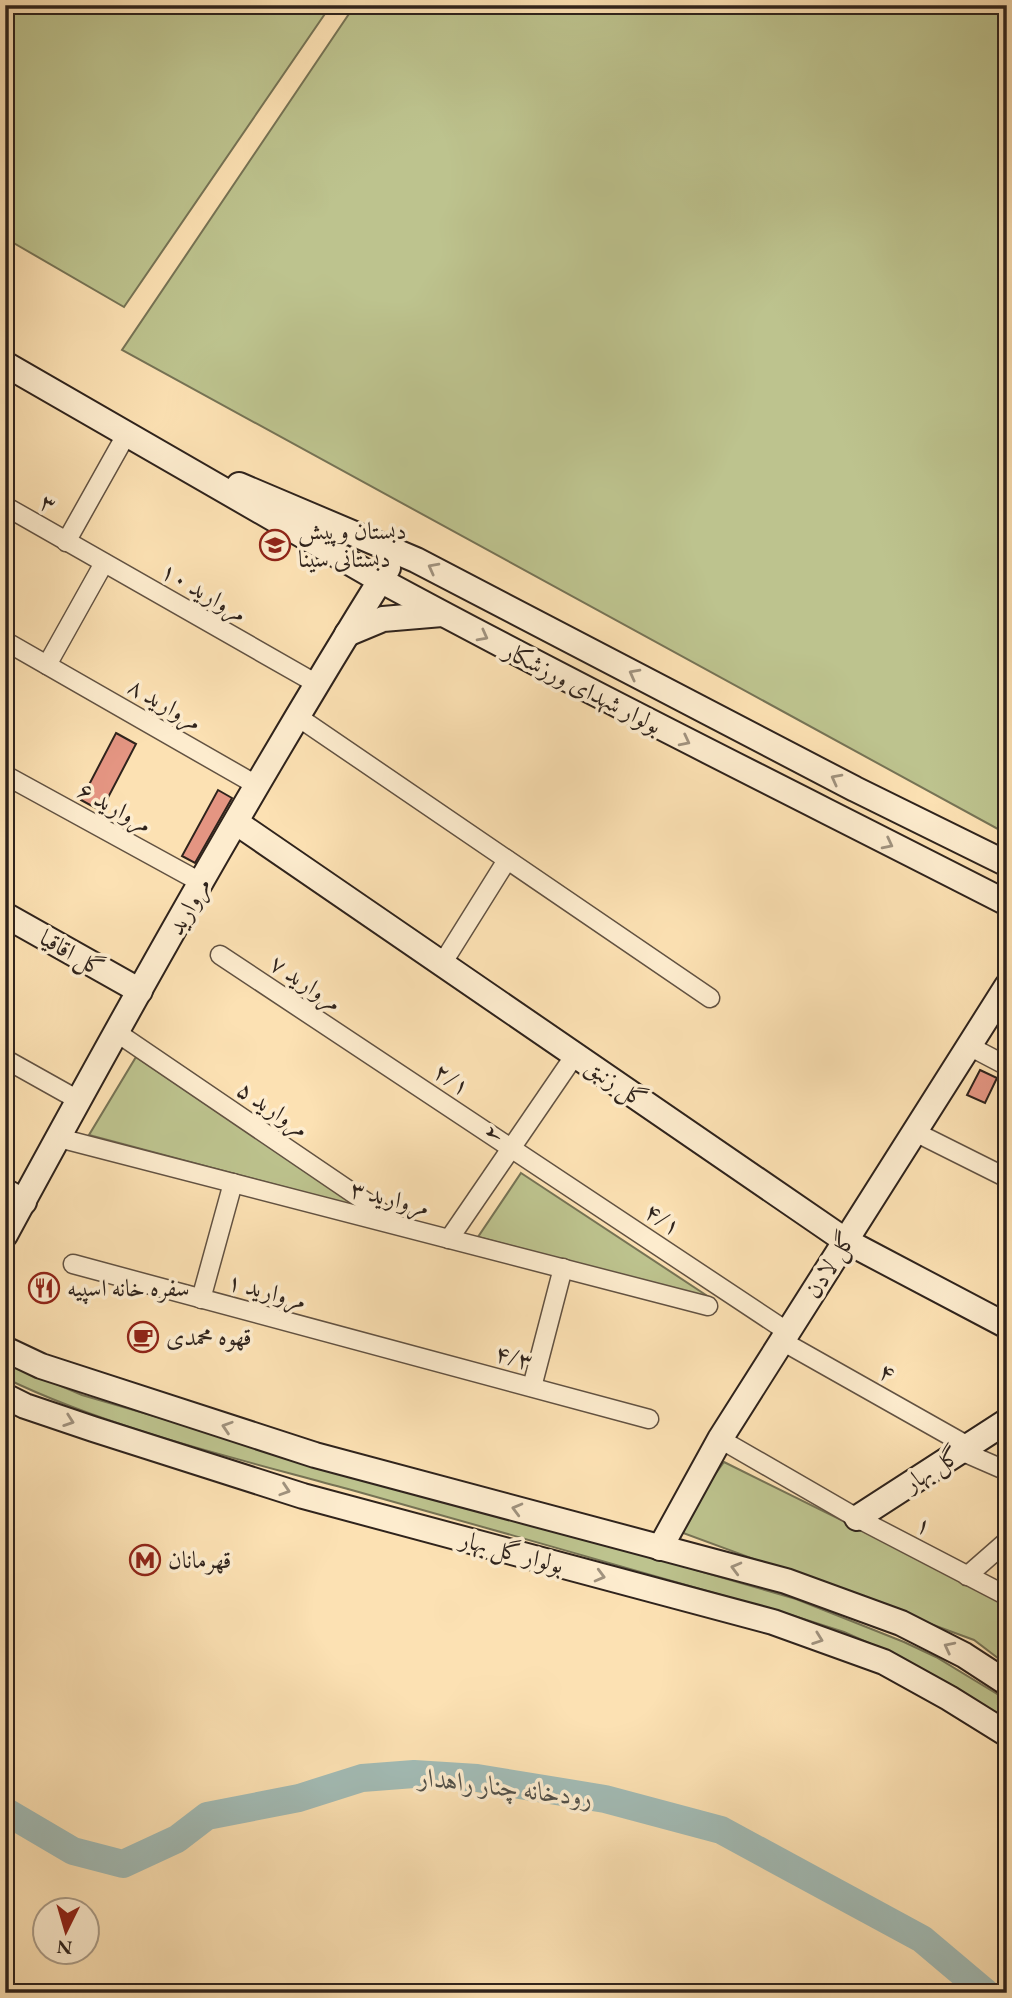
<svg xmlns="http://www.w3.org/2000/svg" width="1012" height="1998" font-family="'EB Garamond',Amiri,serif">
<rect width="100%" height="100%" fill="#fce1b3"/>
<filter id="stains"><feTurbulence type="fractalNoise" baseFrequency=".00286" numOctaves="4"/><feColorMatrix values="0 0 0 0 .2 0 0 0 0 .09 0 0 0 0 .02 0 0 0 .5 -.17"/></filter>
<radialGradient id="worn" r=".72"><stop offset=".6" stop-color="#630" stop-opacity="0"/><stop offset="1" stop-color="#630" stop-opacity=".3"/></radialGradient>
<!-- green -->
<g fill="#bdc38e" stroke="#767355" stroke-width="2">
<path d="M5,5h326l-207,302 -119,-69z"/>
<path d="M355,5h652v829l-885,-484z"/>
<path d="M136,1057l223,150 -270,-72z"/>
<path d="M521,1173l191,126 -234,-62z"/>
<path d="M5,1362l77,33 257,75 293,78 64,22 100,29 108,43 32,15 71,43v21l-109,-65 -54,-24 -53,-17c-148,-42 -295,-85 -443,-126 -113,-31 -238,-60 -343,-111z"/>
<path d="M724,1462l283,140v63l-33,-25 -299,-110z"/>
</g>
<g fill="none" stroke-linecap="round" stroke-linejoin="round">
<!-- river -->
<path stroke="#a2bbb5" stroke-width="28" d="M5,1811l68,40 50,13 54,-25 30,-23 92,-18 63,-20 52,-4 63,4 128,21 116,31 201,109 64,54"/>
</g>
<!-- building -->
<g fill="#e49582" stroke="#2f231c" stroke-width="2">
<path d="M116,733l20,11 -35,67 -20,-11z"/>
<path d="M218,790l14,8 -37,65 -13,-7z"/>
<path d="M980,1070l17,8 -12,25 -18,-8z"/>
</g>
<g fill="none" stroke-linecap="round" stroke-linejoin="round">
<!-- street casing -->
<g stroke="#625242" stroke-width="21">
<g id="street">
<path d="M5,506l312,178"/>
<path d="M66,542l60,-107"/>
<path d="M5,641l253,145"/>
<path d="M47,665l57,-102"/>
<path d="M298,717l412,281"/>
<path d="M5,775l197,108"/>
<path d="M220,955l568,377"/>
<path d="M442,964l65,-104"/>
<path d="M116,1032l275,187"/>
<path d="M967,1045l40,21"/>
<path d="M5,1059l75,42"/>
<path d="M913,1131l94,47"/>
<path d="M59,1138l649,168"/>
<path d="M449,1239l126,-184"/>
<path d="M73,1264l576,155"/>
<path d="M201,1299l32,-116"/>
<path d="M782,1341l186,105"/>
<path d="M532,1387l31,-119"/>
<path d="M720,1439l137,79 150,78"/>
<path d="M961,1451l46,20"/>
<path d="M967,1576l40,-35"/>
</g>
</g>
<!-- secondary casing -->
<g stroke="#2f231c" stroke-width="28">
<g id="secondary">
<path d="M5,364l375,216c207,112 418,216 627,323"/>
<path d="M239,485l177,75 439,229 152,75"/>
<path d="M347,634l36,-15 59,-5"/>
<path d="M237,823l609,418 161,85"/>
<path d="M5,915l135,76"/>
<path d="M5,1191l19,11"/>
<path d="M5,1235c122,-225 247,-449 383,-667"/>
<path d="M5,1349l36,17 274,89 471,126 115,42 63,32 43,28"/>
<path d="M5,1396l20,10 68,23 210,67 470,126 111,40 65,36 58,36"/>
<path d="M857,1518l150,-97"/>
<path d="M660,1548l60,-109 287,-453"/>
</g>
</g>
<!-- street -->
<use href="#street" stroke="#fdecce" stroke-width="18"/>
<!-- secondary -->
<use href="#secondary" stroke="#fdecce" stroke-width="24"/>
</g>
<!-- one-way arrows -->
<defs><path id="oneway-chevron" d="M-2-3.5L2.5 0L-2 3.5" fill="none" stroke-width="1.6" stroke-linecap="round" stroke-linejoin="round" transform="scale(1.75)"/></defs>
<g stroke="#a0927e">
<use href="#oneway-chevron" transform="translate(433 568) rotate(-152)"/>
<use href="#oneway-chevron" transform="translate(483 636) rotate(28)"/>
<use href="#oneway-chevron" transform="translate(634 674) rotate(-152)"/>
<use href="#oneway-chevron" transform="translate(685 741) rotate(27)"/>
<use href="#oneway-chevron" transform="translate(836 779) rotate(-152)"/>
<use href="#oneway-chevron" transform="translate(888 844) rotate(27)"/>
<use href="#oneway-chevron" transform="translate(69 1421) rotate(19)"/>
<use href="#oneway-chevron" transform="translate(227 1427) rotate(-162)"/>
<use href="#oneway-chevron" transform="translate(285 1490) rotate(18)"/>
<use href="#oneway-chevron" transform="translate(517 1509) rotate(-165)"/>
<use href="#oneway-chevron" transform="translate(736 1568) rotate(-165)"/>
<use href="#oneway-chevron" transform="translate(600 1576) rotate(15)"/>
<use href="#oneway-chevron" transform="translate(818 1639) rotate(20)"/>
<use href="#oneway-chevron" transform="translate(949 1647) rotate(-153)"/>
</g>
<!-- icons -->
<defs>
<g id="school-ring" transform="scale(1.575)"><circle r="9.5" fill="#fdecce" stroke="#8f2418" stroke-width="1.5"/><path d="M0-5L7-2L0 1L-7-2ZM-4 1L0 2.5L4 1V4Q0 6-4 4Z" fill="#8f2418"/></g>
<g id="restaurant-ring" transform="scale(1.575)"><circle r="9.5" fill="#fdecce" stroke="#8f2418" stroke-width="1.5"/><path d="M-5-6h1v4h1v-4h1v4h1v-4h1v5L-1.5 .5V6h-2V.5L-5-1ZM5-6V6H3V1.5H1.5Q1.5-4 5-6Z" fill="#8f2418"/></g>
<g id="cafe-ring" transform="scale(1.575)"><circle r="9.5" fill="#fdecce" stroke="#8f2418" stroke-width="1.5"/><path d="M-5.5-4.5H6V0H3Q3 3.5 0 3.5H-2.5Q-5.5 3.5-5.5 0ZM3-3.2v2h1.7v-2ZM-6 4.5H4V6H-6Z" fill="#8f2418"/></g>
<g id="metro-ring" transform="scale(1.575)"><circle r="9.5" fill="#fdecce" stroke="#8f2418" stroke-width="1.5"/><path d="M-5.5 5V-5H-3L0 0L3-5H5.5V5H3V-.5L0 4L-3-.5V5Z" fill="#8f2418"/></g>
</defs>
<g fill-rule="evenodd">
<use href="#school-ring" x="275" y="545"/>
<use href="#restaurant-ring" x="44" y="1288"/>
<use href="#cafe-ring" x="143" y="1337"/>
<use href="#metro-ring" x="145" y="1560"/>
</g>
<g text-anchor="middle" stroke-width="7" stroke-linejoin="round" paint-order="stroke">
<!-- street labels -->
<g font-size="24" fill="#2f231c" stroke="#fdecce">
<text transform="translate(48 503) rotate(30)" y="8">۳</text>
<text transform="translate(204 592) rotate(30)" y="8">مروارید ۱۰</text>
<text transform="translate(583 688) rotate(27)" y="8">بولوار شهدای ورزشکار</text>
<text transform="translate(165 704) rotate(30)" y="8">مروارید ۸</text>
<text transform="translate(115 807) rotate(29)" y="8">مروارید ۶</text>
<text transform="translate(189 906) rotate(-60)" y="8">مروارید</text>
<text transform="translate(72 953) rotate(30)" y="8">گل اقاقیا</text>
<text transform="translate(306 983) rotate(34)" y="8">مروارید ۷</text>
<text transform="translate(452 1079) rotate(34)" y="8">۲/۱</text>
<text transform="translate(616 1083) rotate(34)" y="8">گل زنبق</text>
<text transform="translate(273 1109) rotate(34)" y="8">مروارید ۵</text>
<text transform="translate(492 1133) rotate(-55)" y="8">۲</text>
<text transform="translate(390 1198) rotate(14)" y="8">مروارید ۳</text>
<text transform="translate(663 1219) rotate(34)" y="8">۴/۱</text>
<text transform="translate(830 1265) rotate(-58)" y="8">گل لادن</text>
<text transform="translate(267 1291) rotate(15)" y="8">مروارید ۱</text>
<text transform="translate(514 1357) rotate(15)" y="8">۴/۳</text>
<text transform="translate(887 1372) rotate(30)" y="8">۴</text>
<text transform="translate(932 1469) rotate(-33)" y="8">گل بهار</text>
<text transform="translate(924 1525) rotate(28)" y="8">۱</text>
<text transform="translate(512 1552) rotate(15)" y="8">بولوار گل بهار</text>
</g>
<!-- poi labels -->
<g font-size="24" fill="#2f231c" stroke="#fdecce" text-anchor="start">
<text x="298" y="539">دبستان وپیش<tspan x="298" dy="28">دبستانی سینا</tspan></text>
<text x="67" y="1296">سفره خانه اسپیه</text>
<text x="166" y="1345">قهوه محمدی</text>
<text x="168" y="1568">قهرمانان</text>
</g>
<!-- water labels -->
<g font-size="26" font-style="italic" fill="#52514a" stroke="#fdecce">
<text transform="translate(506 1787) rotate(7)" y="9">رودخانه چنار راهدار</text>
</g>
</g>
<!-- margin -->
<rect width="1012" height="1998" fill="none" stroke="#fce1b3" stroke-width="28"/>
<rect x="7" y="7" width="998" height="1984" fill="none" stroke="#2f231c" stroke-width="3.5"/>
<rect x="14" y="14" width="984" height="1970" fill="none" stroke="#2f231c" stroke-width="2"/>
<!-- north arrow -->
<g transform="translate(66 1931) rotate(185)"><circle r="33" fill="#fdecce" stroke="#ab9c87" stroke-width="2"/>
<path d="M0-5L12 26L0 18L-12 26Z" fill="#8f2418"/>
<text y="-10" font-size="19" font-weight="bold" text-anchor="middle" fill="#2f231c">N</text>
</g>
<rect width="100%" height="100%" filter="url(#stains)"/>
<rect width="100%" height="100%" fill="url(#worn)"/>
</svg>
